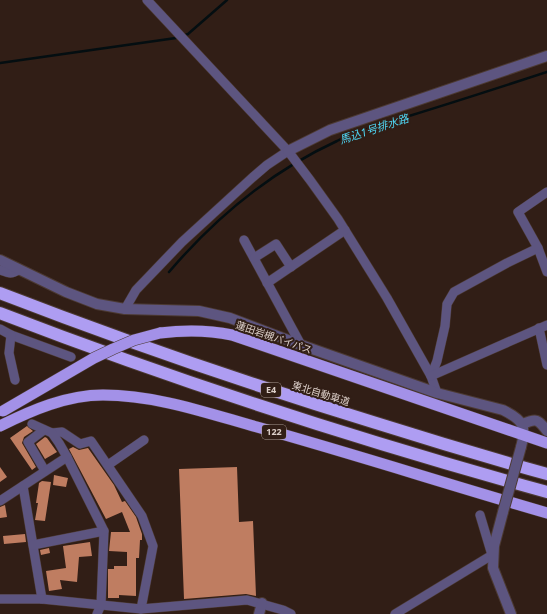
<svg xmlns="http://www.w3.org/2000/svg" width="547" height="614" font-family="'Noto Sans','Noto Sans JP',sans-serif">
<rect width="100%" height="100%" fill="#311e16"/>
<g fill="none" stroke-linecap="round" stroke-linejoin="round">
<!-- stream -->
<g stroke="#040e11" stroke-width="2.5">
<path d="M0,63l176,-25 12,-4 39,-34"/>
<path d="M169,272c46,-54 103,-101 168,-131 22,-11 48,-17 72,-25 46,-14 92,-29 138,-44"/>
</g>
</g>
<!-- building -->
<g fill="#bf7d61">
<path d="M27,426l6,5 -9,6 -2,6 14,24 -4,3 -22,-32z"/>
<path d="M45,437l2,1 10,14 -12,7 -9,-15z"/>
<path d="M73,447l6,3 9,-2 26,37 8,17 3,-1 11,16 6,17v6h-2l-1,18h-3v38l-17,-1v3h-11v-29h6v-3h13v-14l-18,-1 2,-19h19l-8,-20 -16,7 -37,-70z"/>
<path d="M0,467l7,10 -7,5z"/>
<path d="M237,467l2,55 14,-1 3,75 -10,-2 -62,5 -5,-130z"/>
<path d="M54,475l14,3 -2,9 -13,-2z"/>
<path d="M42,481l9,1 -6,39 -10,-1 3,-17h-2l3,-20z"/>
<path d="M5,505l2,12 -7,1v-11z"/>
<path d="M25,534l1,8 -22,2 -1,-8z"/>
<path d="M90,542l2,14 -13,1 -2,25 -17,-2 2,9 -13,2 -3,-20 20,-3 -3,-22z"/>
<path d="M49,548l1,5 -9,2 -1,-5z"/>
</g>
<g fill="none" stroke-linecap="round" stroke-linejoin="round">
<!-- minor casing -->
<g stroke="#4c3a33" stroke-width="10">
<g id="minor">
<path d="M147,0l141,151 22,29 28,39 49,79 44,78 6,17"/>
<path d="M244,240l57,105"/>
<path d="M538,248l9,24"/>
<path d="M254,258l22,-14 15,23"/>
<path d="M0,270c8,3 12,5 19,-1"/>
<path d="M267,283l78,-53"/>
<path d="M125,309l11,-19 46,-48 71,-65 14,-12 21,-14"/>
<path d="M539,328l8,37"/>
<path d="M0,329l11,6 60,22"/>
<path d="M11,335l-2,18 6,27"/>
<path d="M431,376l6,-15 8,-35 2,-22 7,-12 53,-29 31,-15 -20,-36 29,-20"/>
<path d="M431,376l116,-51"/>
<path d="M32,424l20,9 10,-1 18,12 11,-3 51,75 11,30 -12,63"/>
<path d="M44,430l-16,12 17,29"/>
<path d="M52,433l7,10 8,14 37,74 -3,74 -4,9"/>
<path d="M108,465l36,-25"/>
<path d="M23,486l19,113"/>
<path d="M0,501l67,-44"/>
<path d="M33,545l71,-14"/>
<path d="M0,599h42l99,10 106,-9 36,10 8,4"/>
<path d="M395,614l97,-59 -12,-40"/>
</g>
</g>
<!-- tertiary casing -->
<g stroke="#4c3a33" stroke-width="12">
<g id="tertiary">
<path d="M288,151l42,-21 217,-74"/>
<path d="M0,260l66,32 31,12 28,5 74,2 31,7 71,27 136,48 66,17c20,10 24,16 18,37"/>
<path d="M523,424c13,-6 15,-5 24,7"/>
<path d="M503,512l-9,34 -1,22 18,46"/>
<path d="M259,614l3,-11"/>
</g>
</g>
<!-- trunk casing -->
<g stroke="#4c3a33" stroke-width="12">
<g id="trunk">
<path d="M160,333c24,-3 48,-3 72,2l315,108"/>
<path d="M0,426c32,-16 67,-31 103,-31 53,0 104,18 154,32 97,27 193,58 290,86"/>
</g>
</g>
<!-- motorway casing -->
<g stroke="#4c3a33" stroke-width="14">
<g id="motorway">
<path d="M0,293c124,48 249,91 376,130 57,18 114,35 171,51"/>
<path d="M0,313c179,69 362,128 547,179"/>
</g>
</g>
<!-- minor -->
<use href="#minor" stroke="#5d5580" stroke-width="9"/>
<!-- tertiary -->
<use href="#tertiary" stroke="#5d5580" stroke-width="10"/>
<!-- trunk -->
<use href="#trunk" stroke="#a391e8" stroke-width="11"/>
<!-- motorway -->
<use href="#motorway" stroke="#ae9df2" stroke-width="12"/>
<!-- tertiary-bridge casing -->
<g stroke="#4c3a33" stroke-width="12" stroke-linecap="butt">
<path id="tertiary-bridge" d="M503,512l18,-65"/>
</g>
<!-- trunk-bridge casing -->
<g stroke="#4c3a33" stroke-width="12" stroke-linecap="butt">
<path id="trunk-bridge" d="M3,411l91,-53 19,-9 21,-9 26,-7"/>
</g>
<!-- tertiary-bridge -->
<use href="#tertiary-bridge" stroke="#5d5580" stroke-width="10"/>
<!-- trunk-bridge -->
<use href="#trunk-bridge" stroke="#a391e8" stroke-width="11"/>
</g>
<g text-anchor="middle" stroke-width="4" stroke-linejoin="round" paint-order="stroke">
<!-- shield labels -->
<g fill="#311e16" stroke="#a99a93" stroke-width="1">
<rect x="261" y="383" width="20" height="14" rx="3"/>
<rect x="262" y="425" width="24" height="14" rx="3"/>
</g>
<g font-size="9" font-weight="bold" fill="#dccfc9">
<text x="271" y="393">E4</text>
<text x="274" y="435">122</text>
</g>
<!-- street labels -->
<g font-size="10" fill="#dccfc9" stroke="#311e16">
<text transform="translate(274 337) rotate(19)" y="4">蓮田岩槻バイパス</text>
<text transform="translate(321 393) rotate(17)" y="4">東北自動車道</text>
</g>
<!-- water labels -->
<g font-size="11" font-style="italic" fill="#4fd7f5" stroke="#311e16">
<text transform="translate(374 129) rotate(-18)" y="4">馬込1号排水路</text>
</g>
</g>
</svg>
